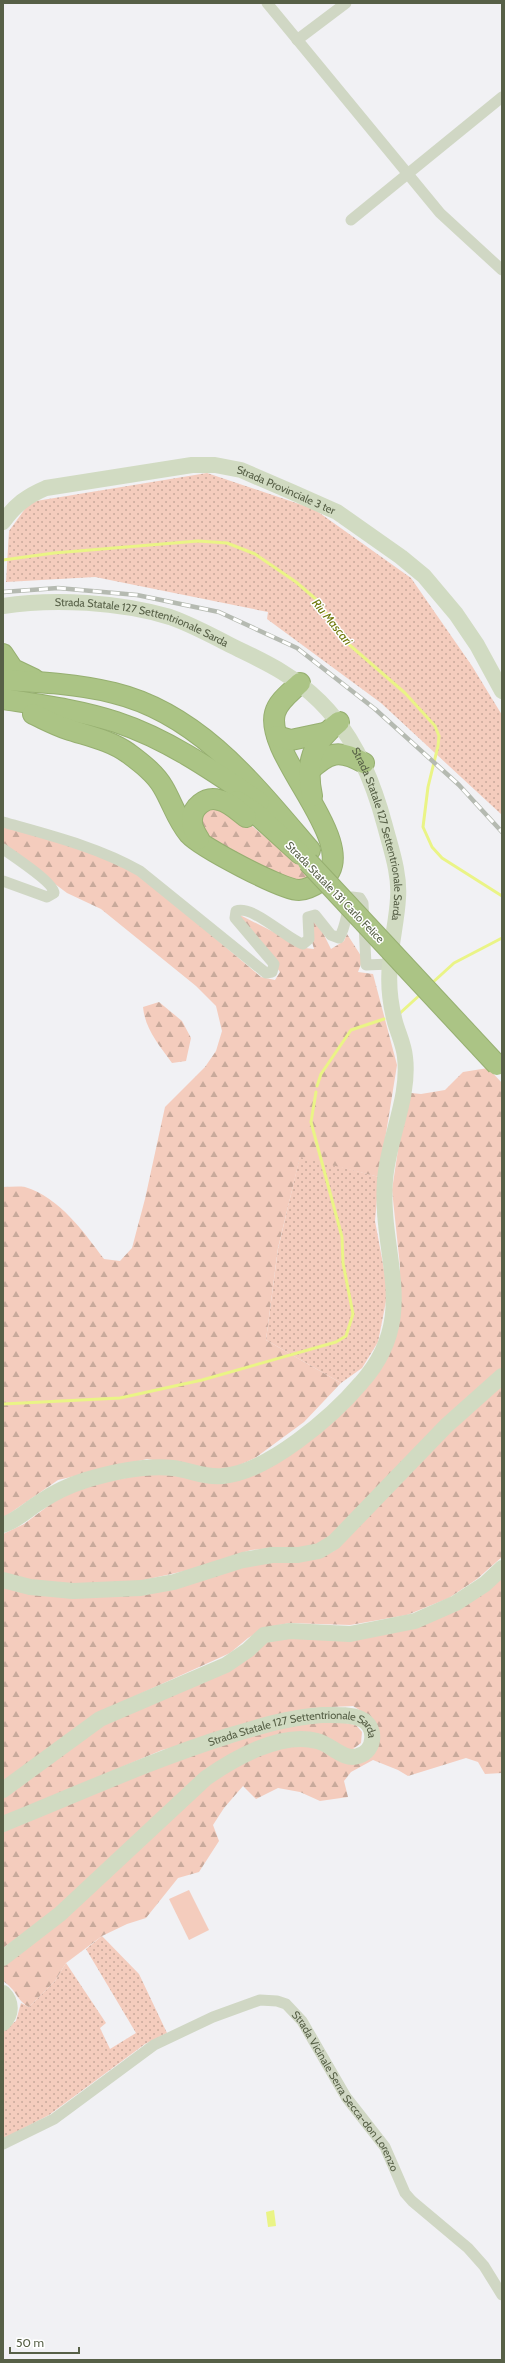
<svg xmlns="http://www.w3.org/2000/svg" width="505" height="2363" font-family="Cabin,sans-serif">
<defs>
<pattern id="grass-dots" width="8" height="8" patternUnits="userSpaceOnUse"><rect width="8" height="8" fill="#f4ccbd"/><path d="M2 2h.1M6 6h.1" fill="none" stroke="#c8a99b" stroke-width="1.8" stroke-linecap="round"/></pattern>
<pattern id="forest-firs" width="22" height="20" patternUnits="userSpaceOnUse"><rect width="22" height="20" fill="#f4ccbd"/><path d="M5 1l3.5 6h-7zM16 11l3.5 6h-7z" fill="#c8a99b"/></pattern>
</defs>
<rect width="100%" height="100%" fill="#f1f1f4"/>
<!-- grass -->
<g fill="url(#grass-dots)">
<path d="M207,473l107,36 97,69 61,88 30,49v100l-121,-112 -114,-84 1,-7 -173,-35 -89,5 3,-51 21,-29z"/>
<path d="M300,1156l79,21 -4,44 13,70 -10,51 -16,26 -21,15 -75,-43 12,-91z"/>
<path d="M102,1936l37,38 28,59 -22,11 -96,71 -46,24v-109l13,-9 5,-18 8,4 26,-26 11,-18 40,60 -6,5 10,21 26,-16 -50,-84z"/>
</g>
<!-- forest -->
<g fill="url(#forest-firs)">
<path d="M208,804l26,7 36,30 16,8 23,29 -12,4 -8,-2 -72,-36 -18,-14 3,-20z"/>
<path d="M3,826l45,13 63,21 34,19 116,98 14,3 5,-8 -42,-58 67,34 9,1 -5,-19 4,-10 6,5 12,24 13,-8 3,-7 16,25 -5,13 15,2 24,91 -18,112 -79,-20 -22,91 -12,92 75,43 -37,39 -49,36 -20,9 -21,4 -67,-12 -89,21 -55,38v-331c7,0 15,-1 22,0 35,11 58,44 79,72l16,2 12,-13 13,-49 20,-92 40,-40 11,-16 6,-20 -6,-25 -20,-20 -95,-77 -34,-16 -64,-48z"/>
<path d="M159,1002l23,19 9,17 -5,23 -14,2c-13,-18 -27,-34 -29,-56z"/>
<path d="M488,1068l14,15v286l-176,172 -22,8 -24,-2 -29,3 -62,20 -54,12 -76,4 -56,-12v-40l21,-10 36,-27 28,-12 70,-13 63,11 113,-62 65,-106 1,-49 -8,-76 7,-47 12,-50 10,1 24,-4 18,-18z"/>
<path d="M502,1385v172l-25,22 -28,19 -42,17 -57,10 -60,-2 -22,4 -20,11 -18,15 -97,44 -130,88v-200l76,11 170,-32 69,-6 16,-7 102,-106z"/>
<path d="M502,1576v197l-17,1 -7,-12 -12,-4 -58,18 -10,-6 -25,-10 -22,12 -7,9 4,16 -28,4 -20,-9 -22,-4 -22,11 -13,-13 -19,22 -11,17 6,16 -20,31 -21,6 -32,40 -19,6 -25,12 -36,27 -11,18 -26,26c-13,-7 -12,-17 -26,-26v-17l225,-198 57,-20h19l64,7 -7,-42 -8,-5 -22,1 -169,43 -159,67v-22l100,-73 163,-82 129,-10z"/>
<path d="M325,1719l31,6 6,7 -1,11 -8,6h-5c-44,-23 -48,-20 -94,-6l-202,170 -49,35v-118l95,-40 156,-58z"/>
</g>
<!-- pitch -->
<path fill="#f4ccbd" d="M189,1890l20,40 -20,10 -20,-41z"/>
<!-- water -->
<path fill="#eaf486" d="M274,2210l2,16 -8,1 -2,-15z"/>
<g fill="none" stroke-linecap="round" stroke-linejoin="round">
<!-- stream -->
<g stroke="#eaf486" stroke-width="3">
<path d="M3,560l51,-7 144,-12 29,2 28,11 41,28 22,19 27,40 60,52 30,33 4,10 -1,10 -10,41 -5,40 9,20 10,11 60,38"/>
<path d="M431,984l23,-21 48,-25"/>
<path d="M399,1014l23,-21"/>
<path d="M317,1086l4,-12 30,-44 33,-11"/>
<path d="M3,1404l117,-6 82,-18 134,-38 10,-6 7,-22 -10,-51 -1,-26 -31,-115 5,-30"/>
</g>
<!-- highway casing -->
<g stroke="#96af70" stroke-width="22">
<g id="highway">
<path d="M3,654l10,15 21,10"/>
<path d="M3,680c37,2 75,4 111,13 86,21 142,94 196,157"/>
<path d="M3,699c38,6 76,11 113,23 52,17 99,50 143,80"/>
<path d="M33,714c11,5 22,11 34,15 21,7 43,11 61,24 12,9 27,20 35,34 9,15 14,33 26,47 12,13 93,56 110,56 8,0 16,-5 22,-9 46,-33 -58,-125 -46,-168 3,-12 16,-21 25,-30"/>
<path d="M277,736l14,4 33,-7"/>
<path d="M309,771c20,-19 30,-22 55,-8"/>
<path d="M312,796c-7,-34 0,-53 27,-74"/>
<path d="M237,801l17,11 46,42"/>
<path d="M199,839c-3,-5 -7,-11 -7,-17 -1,-15 14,-26 27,-22 10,2 19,11 27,17"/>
</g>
</g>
<!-- street -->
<g stroke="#d0d7c4" stroke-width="11">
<path d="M267,3l173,210 62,57"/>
<path d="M297,40l49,-37"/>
<path d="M351,220l151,-123"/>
<path d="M3,822c46,13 95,25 137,49l126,102 6,-1 2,-8 -39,-46 1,-7c16,-7 52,29 67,33l6,-5 -1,-22 7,-2 16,20 8,3c8,-13 7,-28 13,-41l8,1 3,5 3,62 24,-1"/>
<path d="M3,849c10,7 51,34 51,44l-7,4 -44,-16"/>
<path id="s1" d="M3,2144l51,-25 100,-74 59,-28 47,-17 17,1 9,3 16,17 44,76 39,50 20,46 7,8 56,47 16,18 18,29"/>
</g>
<!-- secondary -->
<g stroke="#d1dbc2" stroke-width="16">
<path id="s2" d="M3,522c12,-17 24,-26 43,-34l146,-23h23l26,5 51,22 45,20 64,45 23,19 32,38 21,31 25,46"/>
<path id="s3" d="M3,606c51,-8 117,-4 167,11 20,7 41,18 60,28 18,9 36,17 52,27 59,36 86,90 103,154 6,23 15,48 13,72 -1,22 -7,44 -8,66 -2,19 0,39 5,58 3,11 9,23 10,35 5,41 -17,82 -20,123 -6,76 36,136 -24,203 -29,34 -93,89 -138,93 -18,2 -33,-6 -50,-8 -28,-3 -60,4 -87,12 -16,5 -33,13 -46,22 -13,8 -22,18 -37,23"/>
<path d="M3,1580l27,7 43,4 68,-3 33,-6 69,-22 29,-5h26l21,-4 15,-9 112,-116 56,-50"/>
<path d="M3,1790l97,-71 126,-54 22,-15 16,-15 26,-4 60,3 65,-13 41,-18 29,-19 17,-16"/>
<path id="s4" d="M3,1824c75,-30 148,-64 225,-88 30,-9 62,-19 94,-21 11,0 29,-1 39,4 16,7 15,32 -3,37 -15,5 -27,-12 -41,-15 -36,-10 -84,18 -111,37l-146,136 -57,44"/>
<path d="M3,1993c9,9 9,21 0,30"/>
</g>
<!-- highway -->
<use href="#highway" stroke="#abc485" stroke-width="20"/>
<!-- rail casing -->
<g stroke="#b5bab1" stroke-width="4.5">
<path id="rail" d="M3,592l55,-4 79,7 82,17 78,36 78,61 84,76 43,47"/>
</g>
<!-- rail -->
<use href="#rail" stroke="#fff" stroke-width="3" stroke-dasharray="9" stroke-linecap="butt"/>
<!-- highway-bridge casing -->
<g stroke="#96af70" stroke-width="22" stroke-linecap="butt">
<path id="highway-bridge" d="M308,862l189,203"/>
</g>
<!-- highway-bridge -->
<use href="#highway-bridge" stroke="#abc485" stroke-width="20"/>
</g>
<g text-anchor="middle" stroke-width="3" stroke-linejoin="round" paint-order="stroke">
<!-- street labels -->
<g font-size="11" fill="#576047" stroke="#fff">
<text dy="4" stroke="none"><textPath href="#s2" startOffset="302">Strada Provinciale 3 ter</textPath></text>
<text dy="4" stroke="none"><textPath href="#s3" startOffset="142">Strada Statale 127 Settentrionale Sarda</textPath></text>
<text dy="4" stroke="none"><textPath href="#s3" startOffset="490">Strada Statale 127 Settentrionale Sarda</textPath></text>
<text transform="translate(335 892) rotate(46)" y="4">Strada Statale 131 Carlo Felice</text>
<text dy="4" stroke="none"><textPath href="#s4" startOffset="311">Strada Statale 127 Settentrionale Sarda</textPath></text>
<text dy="4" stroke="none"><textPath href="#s1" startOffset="429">Strada Vicinale Serra Secca-don Lorenzo</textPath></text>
</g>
<!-- water labels -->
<g font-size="12" font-style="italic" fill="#6c7607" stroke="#fff">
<text transform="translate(332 622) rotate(51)" y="4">Riu Mascari</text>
</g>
</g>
<!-- border -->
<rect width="505" height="2363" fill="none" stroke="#576047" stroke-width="8"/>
<!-- scale -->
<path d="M10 2347v6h69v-6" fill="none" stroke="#576047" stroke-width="2"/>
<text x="16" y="2347" font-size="12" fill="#576047" stroke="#ffffff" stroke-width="3" paint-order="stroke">50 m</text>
</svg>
